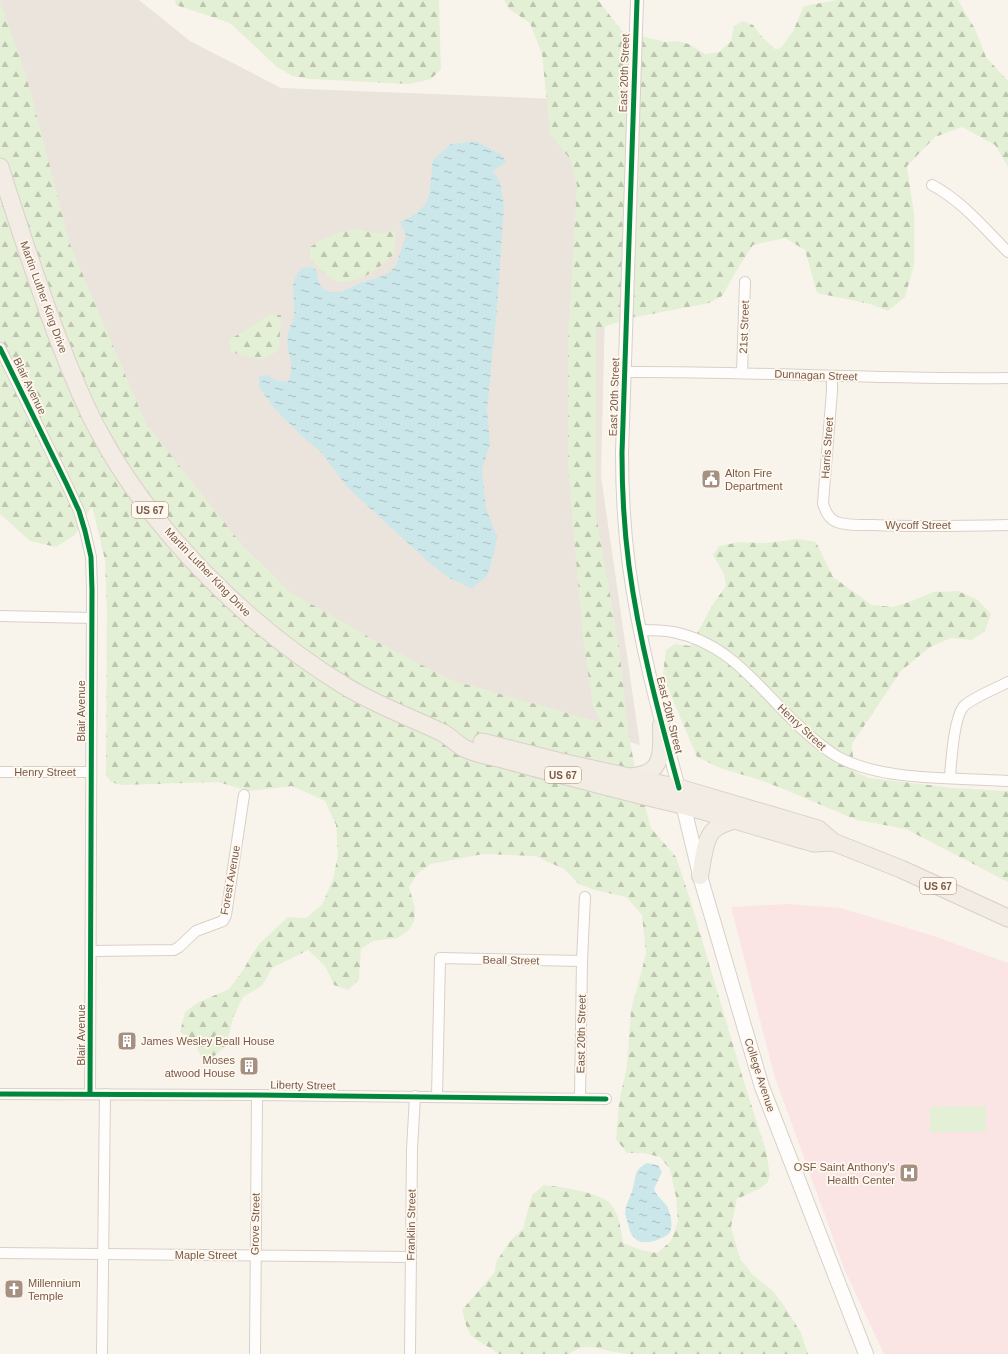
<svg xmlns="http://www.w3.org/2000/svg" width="1008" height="1354" font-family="Helvetica,sans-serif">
<defs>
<pattern id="forest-firs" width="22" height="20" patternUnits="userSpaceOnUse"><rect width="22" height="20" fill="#e4f0d5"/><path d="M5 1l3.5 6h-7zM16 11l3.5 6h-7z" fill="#bec5af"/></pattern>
<pattern id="water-ripples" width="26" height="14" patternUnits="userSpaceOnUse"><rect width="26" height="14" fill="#cce7ea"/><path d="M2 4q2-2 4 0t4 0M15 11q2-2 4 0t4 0" fill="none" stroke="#aabec0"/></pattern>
</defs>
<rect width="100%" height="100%" fill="#f8f4ec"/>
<!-- industrial -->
<path fill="#ebe4dc" d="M0,0h139l51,41 91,47 329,13 -9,375 39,269 -196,-56 -175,-102 -133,-151 -136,-377z"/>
<!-- medical -->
<path fill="#fae5e4" d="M787,904l54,4 90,27 77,28v391h-124l-39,-83 -71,-196 -43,-168z"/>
<!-- forest -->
<g fill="url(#forest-firs)">
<path d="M175,0h264l2,69 -10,10 -21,5 -101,-5 -17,-3 -15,-9 -47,-44 -54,-18z"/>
<path d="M504,0h94l24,31 43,11 12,-1 12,3 16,10 14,-2 12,-11 3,-15 9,-5 10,4 10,13 12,11 6,-1 12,-17 11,-25 33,-6h121l17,29 11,28 22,24v86l-13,-22 -33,-18 -27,10 -28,29 7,48v51l-9,32 -17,14 -18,-7 -53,-11 -12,-43 -20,-12 -32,7 -12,18 -19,33 -13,7 -73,14 -40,12v186l23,131 9,84 7,39 16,59 25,29 14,42 54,183 22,69 4,24 -3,8 -8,6 -22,10 -6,28 9,32 13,16 20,16 14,19 14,23 7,21h-181c-4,-1 -9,-1 -13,-2 -19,-4 -28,-10 -45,2h-70l-28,-18 -5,-11 -4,-15 33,-38 1,-10 14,-21 13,-12 9,-34 12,-10c16,2 61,7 69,22 7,11 8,24 10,36l18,7 16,3 14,-12 7,-20 -2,-24 -6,-28 -10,-12 -16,-4h-17l-11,-14 3,-36 8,-38 4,-55 15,-56 -4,-39 -16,-18 -31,-7 -16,-6 -15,-15 -29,-13 -52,-2 -52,10 -13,9 -9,14 6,21 -1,14 -6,9 -10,7 -25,3 -12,8 -2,31 -11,10 -14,-5 -9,-19 -17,-16 -36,18 -10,18 -19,11 -9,18 -8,31 -13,11 -12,-1 -7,-15 -14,-9 5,-20 12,-9 32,-14 15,-20 7,-13 9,-13 28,-26 18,1 16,-13 11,-26 5,-24 -2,-30 -11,-24 -33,-15 -43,5 -31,-9 -97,3 -10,-3 -5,-7 1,-162 -2,-53 -13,-54 -17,29 -19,12 -26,-6 -30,-27v-513l26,74 44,169 76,180 98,123 46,45 91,52 70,36 151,43 -9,-16 -10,-69 -15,-170v-129l9,-154 -7,-26 -20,-25 -8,-80 -12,-31 -21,-14z"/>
<path d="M357,229c15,5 23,5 39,2l-2,23c-20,18 -31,28 -59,28l-25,-23v-12c17,-11 28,-15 47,-18z"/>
<path d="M270,315h11l-2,35 -17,10 -31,-8 -2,-12z"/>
<path d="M798,539l18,3 17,35 39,28 21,2 19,-6 21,-9 25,-1 20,9 13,14 -6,17 -13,9 -21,-2 -21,9 -29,24 -49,73 2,27 15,7 85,10 54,3v91l-102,-53 -49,-9 -76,-32 -21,-8 -40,-12 -23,-11 -25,-59 -9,-25 3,-23 9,-6 15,2 23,-42 13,-18 -2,-12 -11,-19 6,-9 21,-4 25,1z"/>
</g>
<!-- park -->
<path fill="#e4f0d5" d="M986,1106v26h-56v-25z"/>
<!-- water -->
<g fill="url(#water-ripples)">
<path d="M476,141l26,14 4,7 -13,10 7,9 4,25 -7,103 -10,101 3,34 -8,26 4,38 11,29 -3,17 -7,22 -15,12 -21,-9 -19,-14 -83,-76 -29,-38 -19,-16 -26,-26 -16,-22v-11l8,-1 12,6h9c8,-15 -1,-27 -1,-42 0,-8 6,-16 7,-24 3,-18 -8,-30 8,-47l10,-1 5,4c1,18 8,24 26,20 7,-2 13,-7 20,-9 11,-4 23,-5 31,-14 4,-5 9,-26 12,-32l-6,-14c36,-15 28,-31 33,-62l18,-16z"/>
<path d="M647,1163l11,2 4,7 -8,17c3,9 13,13 15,22 2,5 4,16 1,21 -3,5 -11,7 -16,9 -16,4 -23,-2 -26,-17 -1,-4 -3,-9 -3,-12 1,-7 5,-15 7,-21 5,-14 0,-20 15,-28z"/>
</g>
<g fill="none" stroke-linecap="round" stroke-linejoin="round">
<!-- minor casing -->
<g stroke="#d7d0c8" stroke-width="12">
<g id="minor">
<path d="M932,185c30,16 52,43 76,67"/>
<path d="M0,348l67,137 12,26 6,20 6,26 1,33 -2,504"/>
<path d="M624,372c128,-1 256,8 384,6"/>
<path d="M742,373l3,-91"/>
<path d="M832,376v15l-9,112c2,8 5,16 14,19 10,4 25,3 36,3 45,2 90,1 135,0"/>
<path d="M0,616l92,2"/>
<path d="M640,630c11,0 22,0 33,2 59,12 85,56 127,95 12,11 25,23 40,31 47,24 116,19 168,23"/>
<path d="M0,772h91"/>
<path d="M950,778c1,-16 4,-62 14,-72 8,-8 33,-18 44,-24"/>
<path d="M91,951l83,-1 5,-3 17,-16 27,-10 3,-6 18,-120"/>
<path d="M0,1094l257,1 349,4"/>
<path d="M437,1096l3,-138 142,3"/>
<path d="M580,1098l2,-137 3,-64"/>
<path d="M0,1253l411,4"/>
<path d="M102,1354l3,-260"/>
<path d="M255,1354l2,-259"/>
<path d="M410,1354l2,-205 3,-53"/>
</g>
</g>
<!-- tertiary casing -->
<g stroke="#d7d0c8" stroke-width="14">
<path id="tertiary" d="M637,0l-15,453c0,37 2,75 7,113 10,75 30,149 50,222"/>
</g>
<!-- secondary casing -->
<g stroke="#d8d0c8" stroke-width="16">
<path id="secondary" d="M681,796l21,87 60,204 104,267"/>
</g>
<!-- primary casing -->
<g stroke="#dad0c9" stroke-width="18">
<g id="primary">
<path d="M628,777c8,-1 16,-2 22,-6 14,-8 11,-32 11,-46"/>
<path d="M700,876c3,-14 4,-39 15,-47 6,-5 13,-6 20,-9"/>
</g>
</g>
<!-- trunk casing -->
<g stroke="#dad0c9" stroke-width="19">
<g id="trunk">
<path d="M0,167c19,60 38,120 61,179 11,28 22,57 37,84 52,99 151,198 247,256 31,19 65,31 98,47 8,4 14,12 23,16 10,5 23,7 33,9 28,8 55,15 83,22 33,9 66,17 100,25 44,12 88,26 132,38l19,-1"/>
<path d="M482,742l79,20 118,26 139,41 15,13 68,27 107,49"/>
</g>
</g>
<!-- minor -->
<use href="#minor" stroke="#fefdfc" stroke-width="10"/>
<!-- tertiary -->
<use href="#tertiary" stroke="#fefdfc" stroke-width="12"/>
<!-- secondary -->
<use href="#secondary" stroke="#fefdfc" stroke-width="14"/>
<!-- primary -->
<use href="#primary" stroke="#f3eee5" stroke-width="16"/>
<!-- trunk -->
<use href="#trunk" stroke="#f2ece4" stroke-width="17"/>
<!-- cycleway casing -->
<g stroke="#fff8ee" stroke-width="8">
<g id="cycleway">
<path d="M637,0l-15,453c0,37 2,75 7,113 10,75 30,149 50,222"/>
<path d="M0,348l67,137 12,26 6,20 6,26 1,33 -2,504"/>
<path d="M0,1094l257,1 349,4"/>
</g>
</g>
<!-- cycleway -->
<use href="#cycleway" stroke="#00873e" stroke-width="5"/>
</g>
<!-- icons -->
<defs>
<g id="civic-square" transform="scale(1)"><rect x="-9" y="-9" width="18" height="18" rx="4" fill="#a59082" stroke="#fff8ee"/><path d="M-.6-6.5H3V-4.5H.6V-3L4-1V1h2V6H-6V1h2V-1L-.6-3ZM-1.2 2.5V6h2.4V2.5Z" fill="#fff"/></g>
<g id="building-square" transform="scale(1)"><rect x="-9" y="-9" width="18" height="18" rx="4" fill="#a59082" stroke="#fff8ee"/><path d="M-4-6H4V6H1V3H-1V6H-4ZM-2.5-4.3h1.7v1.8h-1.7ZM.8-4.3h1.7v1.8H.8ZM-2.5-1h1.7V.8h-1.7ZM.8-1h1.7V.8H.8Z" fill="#fff"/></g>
<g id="hospital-square" transform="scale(1)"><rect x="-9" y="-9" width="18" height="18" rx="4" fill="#a59082" stroke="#fff8ee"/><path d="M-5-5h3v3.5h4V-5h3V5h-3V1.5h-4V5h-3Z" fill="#fff"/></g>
<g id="church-square" transform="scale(1)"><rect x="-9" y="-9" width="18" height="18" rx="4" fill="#a59082" stroke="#fff8ee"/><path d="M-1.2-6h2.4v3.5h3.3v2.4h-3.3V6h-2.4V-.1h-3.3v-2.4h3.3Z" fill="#fff"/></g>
</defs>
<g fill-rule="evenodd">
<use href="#civic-square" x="711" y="479"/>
<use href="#building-square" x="127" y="1041"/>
<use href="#building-square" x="249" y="1066"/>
<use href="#hospital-square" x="909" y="1173"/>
<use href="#church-square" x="14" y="1289"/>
</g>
<g text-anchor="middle" stroke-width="3.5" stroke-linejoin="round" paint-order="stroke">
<!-- shield labels -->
<g fill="#fff8ee" stroke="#a1897a" stroke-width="1">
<rect x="132" y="502" width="36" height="16" rx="3"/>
<rect x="545" y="767" width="36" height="16" rx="3"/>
<rect x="920" y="878" width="36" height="16" rx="3"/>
</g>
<g font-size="10" font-weight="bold" fill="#795a49">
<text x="150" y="514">US 67</text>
<text x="563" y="779">US 67</text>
<text x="938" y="890">US 67</text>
</g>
<!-- street labels -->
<g font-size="11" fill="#795a49" stroke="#fff8ee">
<text transform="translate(624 73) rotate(-88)" y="4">East 20th Street</text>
<text transform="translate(44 297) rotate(70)" y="4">Martin Luther King Drive</text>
<text transform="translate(744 327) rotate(-88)" y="4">21st Street</text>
<text transform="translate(816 375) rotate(2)" y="4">Dunnagan Street</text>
<text transform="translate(30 386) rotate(64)" y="4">Blair Avenue</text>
<text transform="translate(614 397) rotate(-88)" y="4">East 20th Street</text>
<text transform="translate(827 448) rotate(-86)" y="4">Harris Street</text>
<text x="918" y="529">Wycoff Street</text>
<text transform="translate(208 572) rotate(46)" y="4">Martin Luther King Drive</text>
<text transform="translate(81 711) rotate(-90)" y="4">Blair Avenue</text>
<text transform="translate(670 715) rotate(76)" y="4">East 20th Street</text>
<text transform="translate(802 727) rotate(43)" y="4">Henry Street</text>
<text x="45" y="776">Henry Street</text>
<text transform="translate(230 880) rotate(-80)" y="4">Forest Avenue</text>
<text transform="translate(511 960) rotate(1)" y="4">Beall Street</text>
<text transform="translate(581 1034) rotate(-89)" y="4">East 20th Street</text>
<text transform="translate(81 1035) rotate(-90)" y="4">Blair Avenue</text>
<text transform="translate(760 1075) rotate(72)" y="4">College Avenue</text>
<text transform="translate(303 1085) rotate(1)" y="4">Liberty Street</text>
<text transform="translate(255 1224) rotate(-89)" y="4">Grove Street</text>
<text transform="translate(411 1225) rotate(-89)" y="4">Franklin Street</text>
<text x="206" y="1259">Maple Street</text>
</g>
<!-- poi labels -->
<g font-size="11" fill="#795a49" stroke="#fff8ee" text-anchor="start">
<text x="725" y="477">Alton Fire<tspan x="725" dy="13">Department</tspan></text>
<text x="141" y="1045">James Wesley Beall House</text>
<text x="235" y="1064" text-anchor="end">Moses<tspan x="235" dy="13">atwood House</tspan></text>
<text x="895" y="1171" text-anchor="end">OSF Saint Anthony's<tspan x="895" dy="13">Health Center</tspan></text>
<text x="28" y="1287">Millennium<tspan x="28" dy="13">Temple</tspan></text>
</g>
</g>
</svg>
